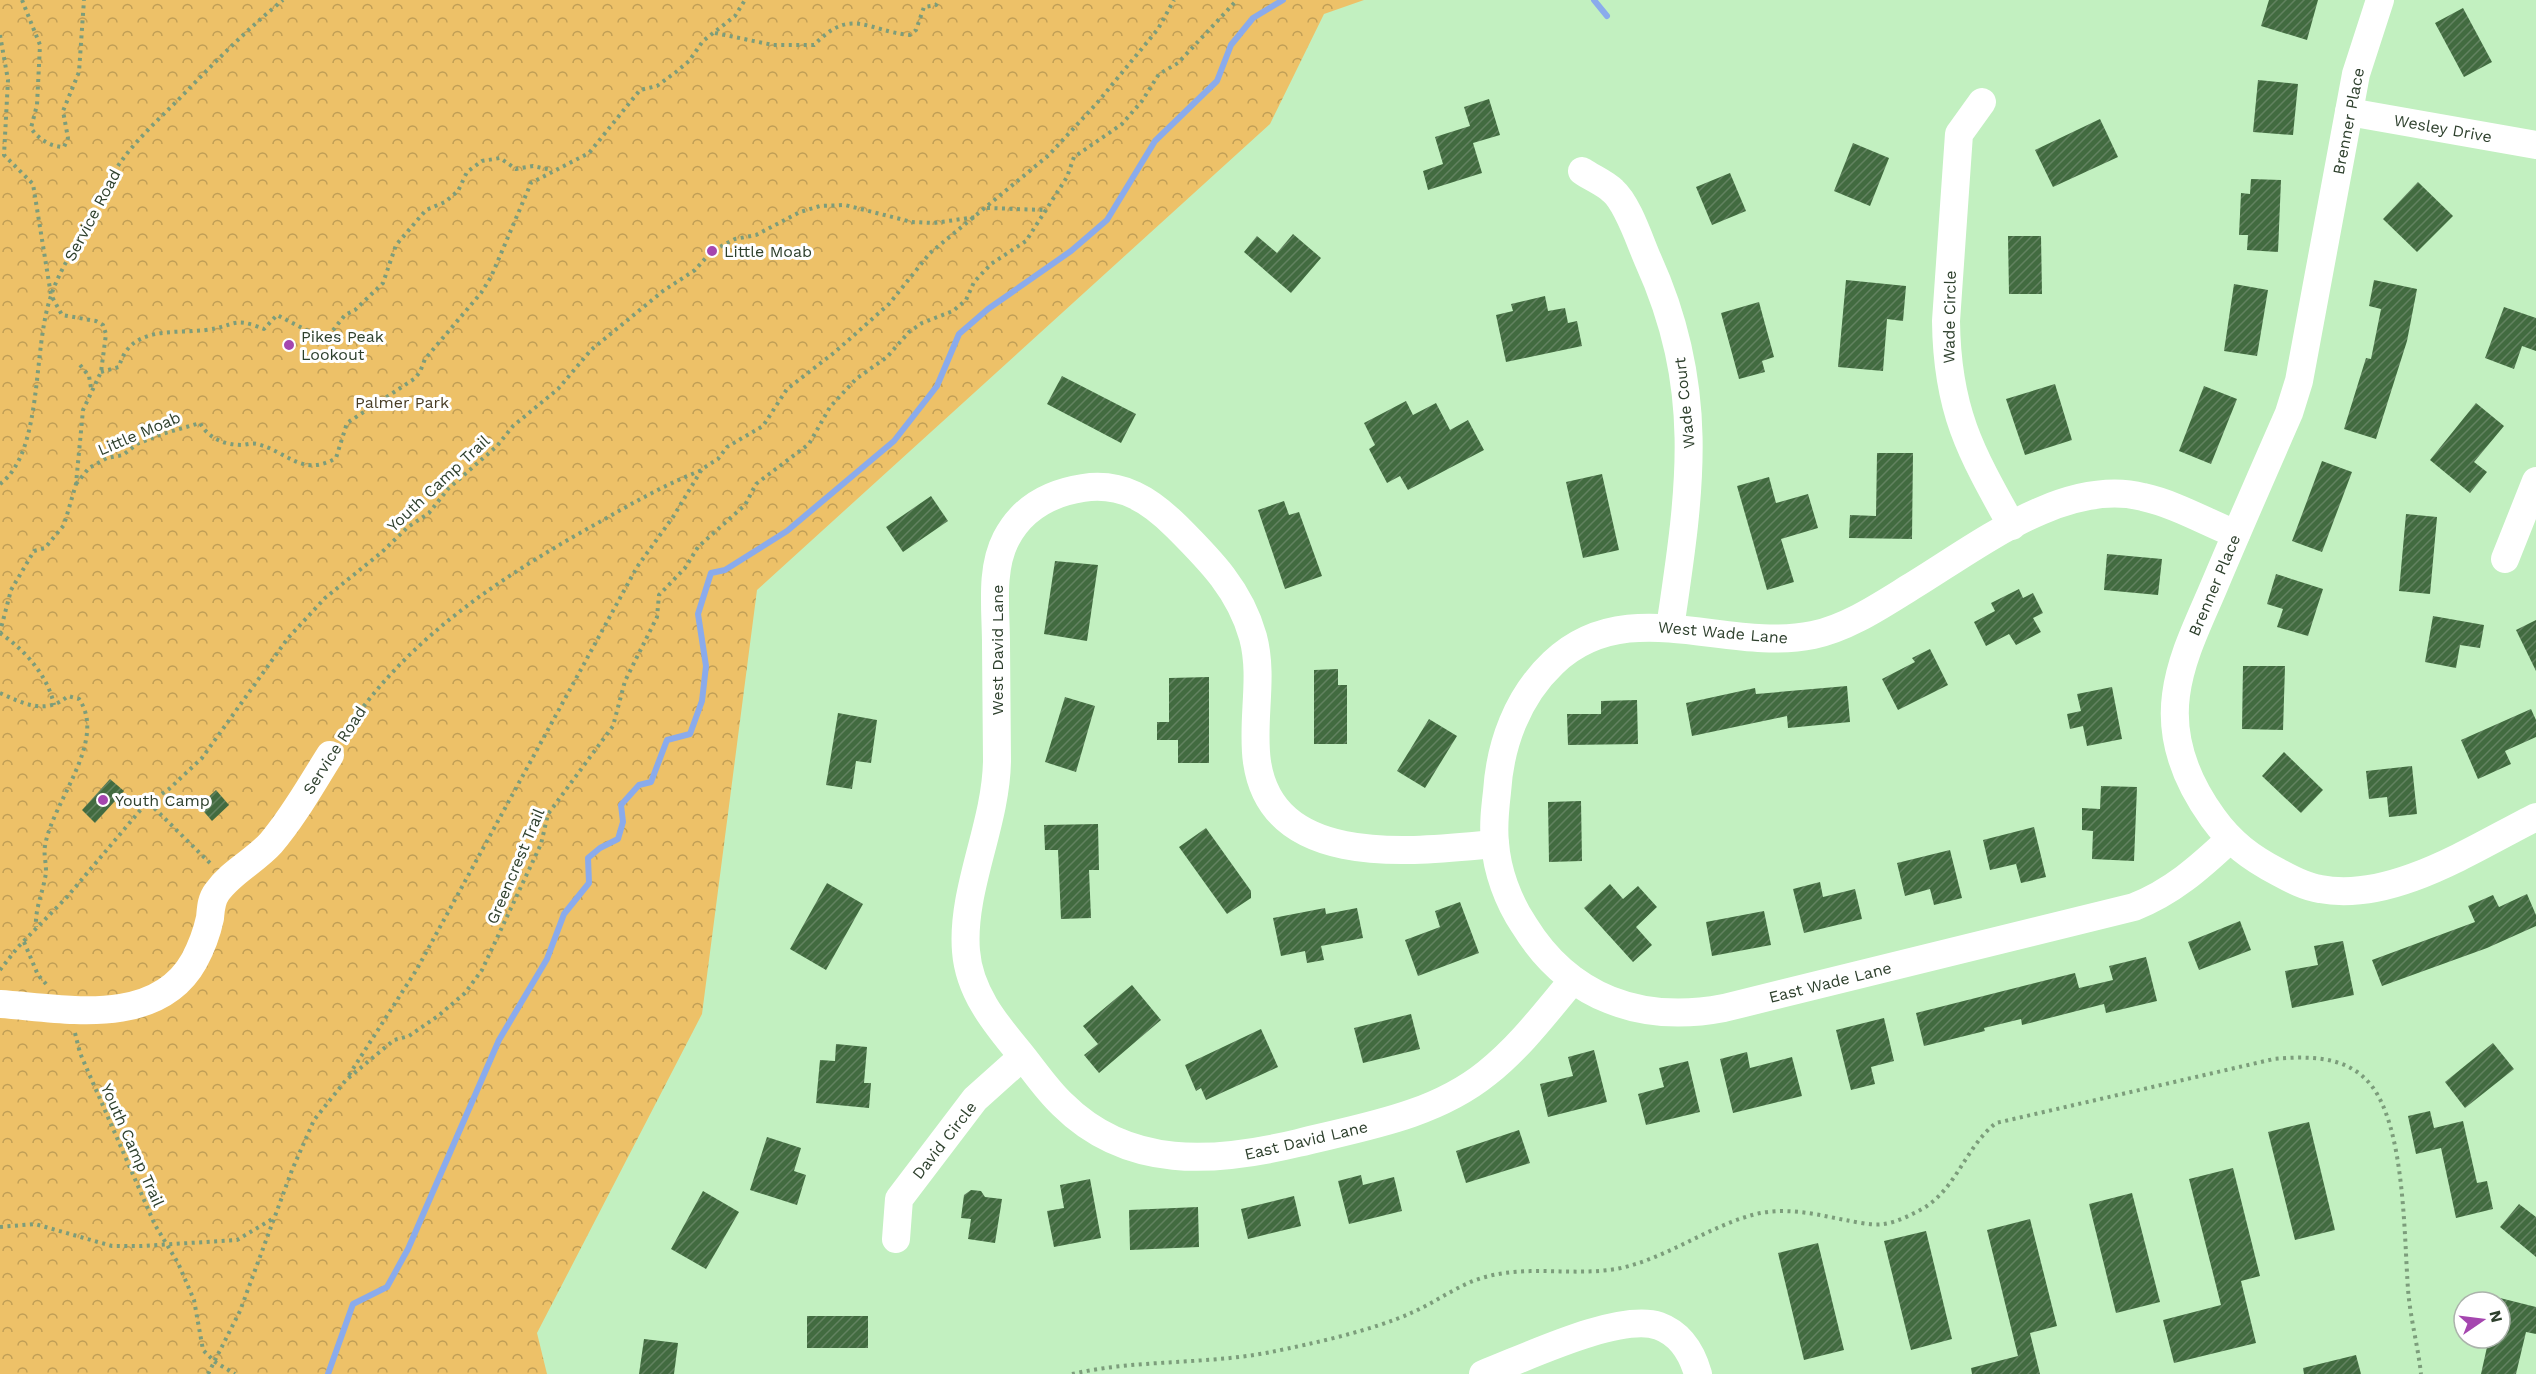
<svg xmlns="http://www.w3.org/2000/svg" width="2536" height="1374" font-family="'Work Sans',sans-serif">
<defs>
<pattern id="park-crowns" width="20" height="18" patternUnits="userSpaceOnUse" patternTransform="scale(1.5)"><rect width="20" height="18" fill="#edc168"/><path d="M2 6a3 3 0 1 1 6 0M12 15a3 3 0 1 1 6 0" fill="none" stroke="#c09e56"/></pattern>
<pattern id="building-hatch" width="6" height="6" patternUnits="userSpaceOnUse" patternTransform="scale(1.5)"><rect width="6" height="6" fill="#426b40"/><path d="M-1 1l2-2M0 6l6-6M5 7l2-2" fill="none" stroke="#628260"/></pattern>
</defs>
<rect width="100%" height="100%" fill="#c2f0c0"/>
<!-- park -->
<path fill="url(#park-crowns)" d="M0,0h1364l-40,14 -54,110 -513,466 -55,424 -165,319 10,41h-547z"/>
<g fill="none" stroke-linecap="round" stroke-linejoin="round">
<!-- stream -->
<g stroke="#8aabec" stroke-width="6">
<path d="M1594,0l13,16"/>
<path d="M328,1374l25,-70 34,-17 21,-38 91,-209 48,-81 17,-45 25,-31 -1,-25 12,-10 18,-9 5,-17 -2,-17 18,-20 12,-3 16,-42 23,-6 12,-33 4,-35 -8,-52 13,-41 14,-3 62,-39 107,-90 43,-55 22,-52 29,-25 83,-58 36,-31 48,-79 62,-60 14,-36 22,-27 30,-18"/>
</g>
</g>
<!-- building -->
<g fill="url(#building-hatch)">
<path d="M2269,0h49l-11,40 -46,-14z"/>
<path d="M2463,8l29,54 -28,15 -29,-54z"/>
<path d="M2258,80l40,4 -5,51 -40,-3z"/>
<path d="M1489,99l11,36 -27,8 9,30 -54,17 -5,-19 20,-7 -8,-27 35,-11 -6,-19z"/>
<path d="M2100,119l18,38 -65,30 -18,-37z"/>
<path d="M1853,143l36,15 -19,48 -36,-15z"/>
<path d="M1730,173l16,38 -34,14 -16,-38z"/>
<path d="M2251,179l30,1 -3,72 -31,-2 1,-15h-9l2,-42 9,1z"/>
<path d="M2418,182l35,34 -36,36 -34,-33z"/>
<path d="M1293,234l28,24 -30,35 -47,-41 13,-16 20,17z"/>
<path d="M2008,236h33l1,58h-33z"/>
<path d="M1846,280l60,6 -3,35 -16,-2 -4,52 -45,-4z"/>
<path d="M2374,280l43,9 -10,52 -31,98 -32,-10 22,-71 5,1 10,-50 -12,-3z"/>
<path d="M2234,284l34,6 -11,66 -33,-5z"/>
<path d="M1545,296l3,15 17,-3 3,15 9,-2 5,25 -76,16 -10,-47 17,-4 -2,-7z"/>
<path d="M1759,302l15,55 -12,4 3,11 -26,7 -18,-66z"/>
<path d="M2504,307l32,11v33l-14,-5 -8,23 -29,-11z"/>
<path d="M1062,376l74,38 -15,29 -74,-39z"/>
<path d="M2055,384l17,56 -47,15 -19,-56z"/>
<path d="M2204,386l33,13 -26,65 -32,-13z"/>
<path d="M1406,401l7,14 23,-12 14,27 18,-10 16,30 -76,40 -8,-14 -13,7 -18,-34 6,-4 -11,-22z"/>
<path d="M2476,403l28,23 -30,36 13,10 -17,21 -40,-33z"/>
<path d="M1877,453h36l-1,86 -63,-1 1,-23 26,1z"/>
<path d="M2322,461l30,11 -30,80 -30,-11z"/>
<path d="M1602,474l17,76 -36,8 -17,-76z"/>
<path d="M1769,477l7,26 32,-9 10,34 -37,11 13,43 -27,8 -30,-104z"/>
<path d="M931,496l17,25 -45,31 -17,-25z"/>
<path d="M1284,501l5,14 10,-3 23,64 -37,13 -27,-79z"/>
<path d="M2406,514l31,3 -7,77 -31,-3z"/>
<path d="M2107,554l55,5 -4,36 -54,-5z"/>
<path d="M1055,561l43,4 -11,76 -43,-7z"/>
<path d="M2276,574l47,15 -15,47 -31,-9 6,-18 -16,-5z"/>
<path d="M2019,589l4,9 10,-5 10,20 -10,5 8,14 -25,13 -7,-11 -23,12 -12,-24 21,-11 -4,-8z"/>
<path d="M2433,616l51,9 -4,23 -20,-3 -4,23 -31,-6z"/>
<path d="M2536,620v51l-20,-41z"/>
<path d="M1930,649l18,36 -50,25 -16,-31 33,-17 -3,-4z"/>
<path d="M2243,666h42l-2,64 -41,-1z"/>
<path d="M1338,669v16h9v59h-33v-74z"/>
<path d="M1209,677v86h-31v-23h-21v-18h12v-44z"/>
<path d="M1847,686l3,36 -62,6 -1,-12 -95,20 -6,-33 69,-15 1,6z"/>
<path d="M2112,687l10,52 -35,7 -4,-20 -13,3 -3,-15 14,-3 -4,-17z"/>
<path d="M1065,697l30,9 -19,66 -31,-10z"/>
<path d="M1637,700l1,44 -70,1 -1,-31h34v-13z"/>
<path d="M2531,709l5,11v17l-31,14 6,13 -33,15 -17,-39z"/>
<path d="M838,713l39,7 -6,43 -15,-2 -4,28 -26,-4z"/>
<path d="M1429,719l28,17 -32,52 -28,-17z"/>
<path d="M2284,752l39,38 -22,23 -39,-37z"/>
<path d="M2412,766l5,48 -28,3 -2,-20 -18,2 -3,-28z"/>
<path d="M110,779l14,12 -29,32 -13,-13z"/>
<path d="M2101,786l36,1 -3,74 -42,-2 1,-28 -11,-1v-22l18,1z"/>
<path d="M216,790l13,15 -17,16 -13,-15z"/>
<path d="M1581,801l1,60 -33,1 -1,-60z"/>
<path d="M1098,824l1,46h-10l2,48 -30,1 -3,-69h-13l-1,-25z"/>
<path d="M2034,827l12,50 -25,6 -5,-19 -26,6 -7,-30z"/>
<path d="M1206,828l45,63v7l-24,16 -48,-67z"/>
<path d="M1950,850l12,48 -28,7 -4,-16 -25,7 -8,-33z"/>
<path d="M1820,882l3,15 32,-8 7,30 -58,14 -11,-44z"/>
<path d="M827,883l36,21 -37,66 -36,-21z"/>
<path d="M1610,884l13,15 15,-13 19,21 -21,20 16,18 -19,17 -49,-54z"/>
<path d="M2527,894l9,21v11l-49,22 -105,38 -10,-26 103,-38 -7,-16 25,-11 6,12z"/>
<path d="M1460,902l19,51 -61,23 -13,-36 35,-13 -5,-16z"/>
<path d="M1325,908l1,6 31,-6 6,30 -42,8 3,14 -17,3 -2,-12 -24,5 -8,-38z"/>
<path d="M1764,911l7,34 -59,11 -6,-34z"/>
<path d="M2240,921l11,29 -52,20 -11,-28z"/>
<path d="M2343,941l11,54 -62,13 -7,-37 33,-6 -4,-19z"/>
<path d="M2146,957l11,44 -51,12 -2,-9 -82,21 -1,-6 -37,9 1,3 -61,15 -8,-33 159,-40 4,15 34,-8 -4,-14z"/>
<path d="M1132,985l29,35 -62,53 -15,-18 14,-11 -15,-18z"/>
<path d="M1411,1014l9,35 -57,14 -9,-35z"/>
<path d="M1884,1018l10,43 -23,6 4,17 -24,6 -15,-60z"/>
<path d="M1261,1029l17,38 -72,33 -5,-12 -5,3 -11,-26z"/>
<path d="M2493,1043l21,26 -49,39 -20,-26z"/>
<path d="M836,1044l31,3 -3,36h7l-2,25 -53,-5 4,-43 15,1z"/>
<path d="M1594,1050l13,52 -59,15 -8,-33 33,-8 -5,-19z"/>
<path d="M1747,1052l3,16 42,-11 10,39 -69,17 -13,-54z"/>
<path d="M1688,1061l12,51 -54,13 -8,-31 26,-7 -5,-19z"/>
<path d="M2430,1111l4,17 29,-7 14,62 10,-2 6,28 -37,9 -15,-70 -25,6 -8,-38z"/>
<path d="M2309,1122l26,108 -40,10 -27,-108z"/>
<path d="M1519,1130l11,33 -64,20 -10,-32z"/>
<path d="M767,1137l34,11 -7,23 12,4 -9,30 -47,-15z"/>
<path d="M2233,1168l27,108 -19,5 15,62 -82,20 -11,-43 58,-15 -32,-126z"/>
<path d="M1361,1175l2,10 31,-8 8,34 -53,13 -11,-43z"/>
<path d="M1090,1179l11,59 -47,9 -7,-36 17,-3 -4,-23z"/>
<path d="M971,1190l10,1 4,6 17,2 -7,44 -27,-4 3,-20 -10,-1 3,-23z"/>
<path d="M703,1191l36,21 -33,57 -35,-20z"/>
<path d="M2132,1193l28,109 -44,11 -27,-109z"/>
<path d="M1294,1196l7,30 -53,13 -7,-30z"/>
<path d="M2519,1204l17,13v40l-36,-30z"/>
<path d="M1198,1207l1,40 -69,3 -1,-40z"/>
<path d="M2030,1219l27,107 -27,7 10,41h-68l-1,-6 47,-12 -31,-126z"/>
<path d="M1926,1231l26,108 -41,11 -27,-109z"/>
<path d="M1818,1243l26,107 -40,10 -26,-107z"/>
<path d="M2500,1298l36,9v27l-10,-2 -10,42h-35l8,-36h11z"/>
<rect x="807" y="1316" width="61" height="32"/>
<path d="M644,1339l34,4 -4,31h-35z"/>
<path d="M2356,1355l5,19h-57l-1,-6z"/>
</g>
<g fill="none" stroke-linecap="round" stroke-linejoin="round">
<!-- path -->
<g stroke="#7c9d7b" stroke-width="4" stroke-dasharray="3 4.5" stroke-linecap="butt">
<path d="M22,0l18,45 -3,60 -6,23c7,11 20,19 33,19l4,-9 -5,-27 16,-39 5,-72"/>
<path d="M715,33l58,12h41c38,-39 52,-14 96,-10l6,-5 8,-23 12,-2 3,-5"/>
<path d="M0,35l8,45 -4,75 29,29 18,111 11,20 34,6 7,4 3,9 -5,38 -18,38 -7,74 -12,41 -19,23 -11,3 -23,39 -11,42"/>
<path d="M987,208l58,2"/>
<path d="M80,365l9,11 2,12"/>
<path d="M101,372l18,-5c11,-42 55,-33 87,-37 30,-4 26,-14 58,-1l13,-14 31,16 22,3 15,-19 10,-5 28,-27 13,-38 30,-35 19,-8 13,-11 9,-19 15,-11 18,-3 16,11 17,-3 18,4"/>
<path d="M0,484c44,-33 32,-135 51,-188 5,-17 15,-33 23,-49 14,-29 28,-58 46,-84 16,-23 38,-43 58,-63 34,-35 67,-69 105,-100"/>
<path d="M76,484l13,-16 18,-10 16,-3 14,-11 25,-10 38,-11c9,16 25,22 43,22 5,-1 10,-2 14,-1 30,7 45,34 79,14l11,-35 67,-44 6,-7 5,-13 56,-66 10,-16 40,-94 58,-30 51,-63 17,-4 19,-14 13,-11 14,-20 32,-25 10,-16"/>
<path d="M0,633c25,17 48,43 54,72"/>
<path d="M0,693c24,11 46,22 68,3l11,3c29,42 -27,103 -34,147 -2,10 3,21 0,32 -3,17 -10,31 -9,49"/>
<path d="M342,737c57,-89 141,-148 231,-200 43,-24 83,-49 129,-67"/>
<path d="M149,803l63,62"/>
<path d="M24,942l14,33 9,10"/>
<path d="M0,970l18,-23 49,-50 76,-90 26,-18 33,-31 86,-120 37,-40 57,-46 26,-25 21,-14 19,-24 49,-43 16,-20 45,-37 33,-39 72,-59 32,-21 17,-19 23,-12 21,-4 44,-23 20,-6 25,-1 67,17 22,1 42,-6"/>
<path d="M75,1033l5,20 75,172 23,38 16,37 9,50 12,12 20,12"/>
<path d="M349,1075l68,-106 220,-402 36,-50 29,-48 16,-10 9,-12 36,-21 24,-37 48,-37 54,-48 41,-51 119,-98 48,-52 61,-74 16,-29"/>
<path d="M0,1227l35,-3 77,22h30l95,-6 37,-22"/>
<path d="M208,1374l32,-63 52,-141 22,-50 32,-40 48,-40 15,-4 29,-20 27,-23 17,-23 59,-126 7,-30 65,-88 12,-45 32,-64 2,-22 26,-27 13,-21 47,-42 11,-21 53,-40 21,-37 26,-28 31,-22 22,-25 13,-9 31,-12 13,-11 8,-18 17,-18 35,-23 41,-64 7,-20 48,-33 20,-23 17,-27 19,-11 59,-63"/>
<path d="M1072,1374c65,-15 134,-9 199,-22 40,-8 103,-22 140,-39 21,-9 40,-23 62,-32 49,-19 99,-3 148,-13 48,-11 88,-42 135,-54 30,-7 59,0 89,6 12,2 27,6 39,4 13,-2 27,-9 38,-15 35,-20 43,-62 74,-86l278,-64c34,-3 73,-4 97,26 34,43 33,150 37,204 2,28 10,57 13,85"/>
</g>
<!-- minor -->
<g stroke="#fff" stroke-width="28">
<path d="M2380,0l-24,74 -57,307 -10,32c-25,57 -50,114 -74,171 -15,36 -34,72 -39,111 -6,45 11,87 37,123 18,25 38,40 65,54 13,7 27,15 42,17 72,14 154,-41 216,-72"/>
<path d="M1982,102l-23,32 -13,187c1,89 24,130 66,205"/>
<path d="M2349,112l187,33"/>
<path d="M1582,171c10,7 23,12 31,20 15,13 27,51 35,69 59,130 42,232 22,368"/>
<path d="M2505,559l31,-78"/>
<path d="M2229,840c-30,28 -57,52 -95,67l-410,101c-83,16 -155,-10 -200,-83 -16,-24 -27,-54 -29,-82 -2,-17 0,-34 2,-51 3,-47 20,-95 56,-129 74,-71 173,-10 260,-28 34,-7 67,-29 96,-47 65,-39 154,-111 234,-91 32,7 63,25 93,37"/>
<path d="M1495,844c-79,7 -222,27 -238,-82 -6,-41 7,-84 -4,-125 -13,-47 -43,-77 -76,-110 -27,-27 -55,-45 -94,-39 -33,5 -61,20 -77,51 -16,31 -10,71 -10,105 0,39 1,78 1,117 -1,64 -36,129 -31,190 3,40 28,71 53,101 14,17 27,37 43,52 66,66 153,59 236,39 65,-16 136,-27 189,-70 33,-26 59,-61 86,-93"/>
<path d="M0,1004c62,4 156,25 194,-43 7,-13 13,-29 16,-43 1,-10 1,-18 7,-26 14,-20 38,-31 54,-49 23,-27 40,-58 59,-88"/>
<path d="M896,1239l3,-40 76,-100 47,-42"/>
<path d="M1483,1374c40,-15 136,-62 176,-48 22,8 33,27 39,48"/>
</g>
</g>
<!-- markers -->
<g fill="#a546af" stroke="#fff" stroke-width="2">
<circle cx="712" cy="251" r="6"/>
<circle cx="289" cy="345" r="6"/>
<circle cx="103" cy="800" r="6"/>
</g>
<g text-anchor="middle" stroke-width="6" stroke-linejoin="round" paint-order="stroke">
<!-- street labels -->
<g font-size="16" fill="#2e402d" stroke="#fff">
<text transform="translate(2348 121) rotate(-79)" y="6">Brenner Place</text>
<text transform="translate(2443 128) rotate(10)" y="6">Wesley Drive</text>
<text transform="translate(92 215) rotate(-62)" y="6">Service Road</text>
<text transform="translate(1949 317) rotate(-89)" y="6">Wade Circle</text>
<text transform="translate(1684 403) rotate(-96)" y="6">Wade Court</text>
<text transform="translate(139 433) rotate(-23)" y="6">Little Moab</text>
<text transform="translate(438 483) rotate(-43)" y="6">Youth Camp Trail</text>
<text transform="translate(2214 585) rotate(-67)" y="6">Brenner Place</text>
<text transform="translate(1723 632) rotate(5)" y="6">West Wade Lane</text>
<text transform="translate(997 650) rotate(-90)" y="6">West David Lane</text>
<text transform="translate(334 750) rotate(-57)" y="6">Service Road</text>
<text transform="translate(515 866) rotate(-67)" y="6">Greencrest Trail</text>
<text transform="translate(1830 982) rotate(-14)" y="6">East Wade Lane</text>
<text transform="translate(944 1140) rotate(-52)" y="6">David Circle</text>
<text transform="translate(1306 1140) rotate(-13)" y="6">East David Lane</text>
<text transform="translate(133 1145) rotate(66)" y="6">Youth Camp Trail</text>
</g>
<!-- poi labels -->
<g font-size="16" fill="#2e402d" stroke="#fff" text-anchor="start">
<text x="724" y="257">Little Moab</text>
<text x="301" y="342">Pikes Peak<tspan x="301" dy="18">Lookout</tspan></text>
<text x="115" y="806">Youth Camp</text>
</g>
<!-- park labels -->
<g font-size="16" fill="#493d26" stroke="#fff">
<text x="402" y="408">Palmer Park</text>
</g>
</g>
<!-- north arrow -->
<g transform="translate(2482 1320) rotate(76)"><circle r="28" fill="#ffffff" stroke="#abb3ab" stroke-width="1.5"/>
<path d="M0-4.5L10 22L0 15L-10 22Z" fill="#a546af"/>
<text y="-9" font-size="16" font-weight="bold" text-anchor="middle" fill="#2e402d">N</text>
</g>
</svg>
